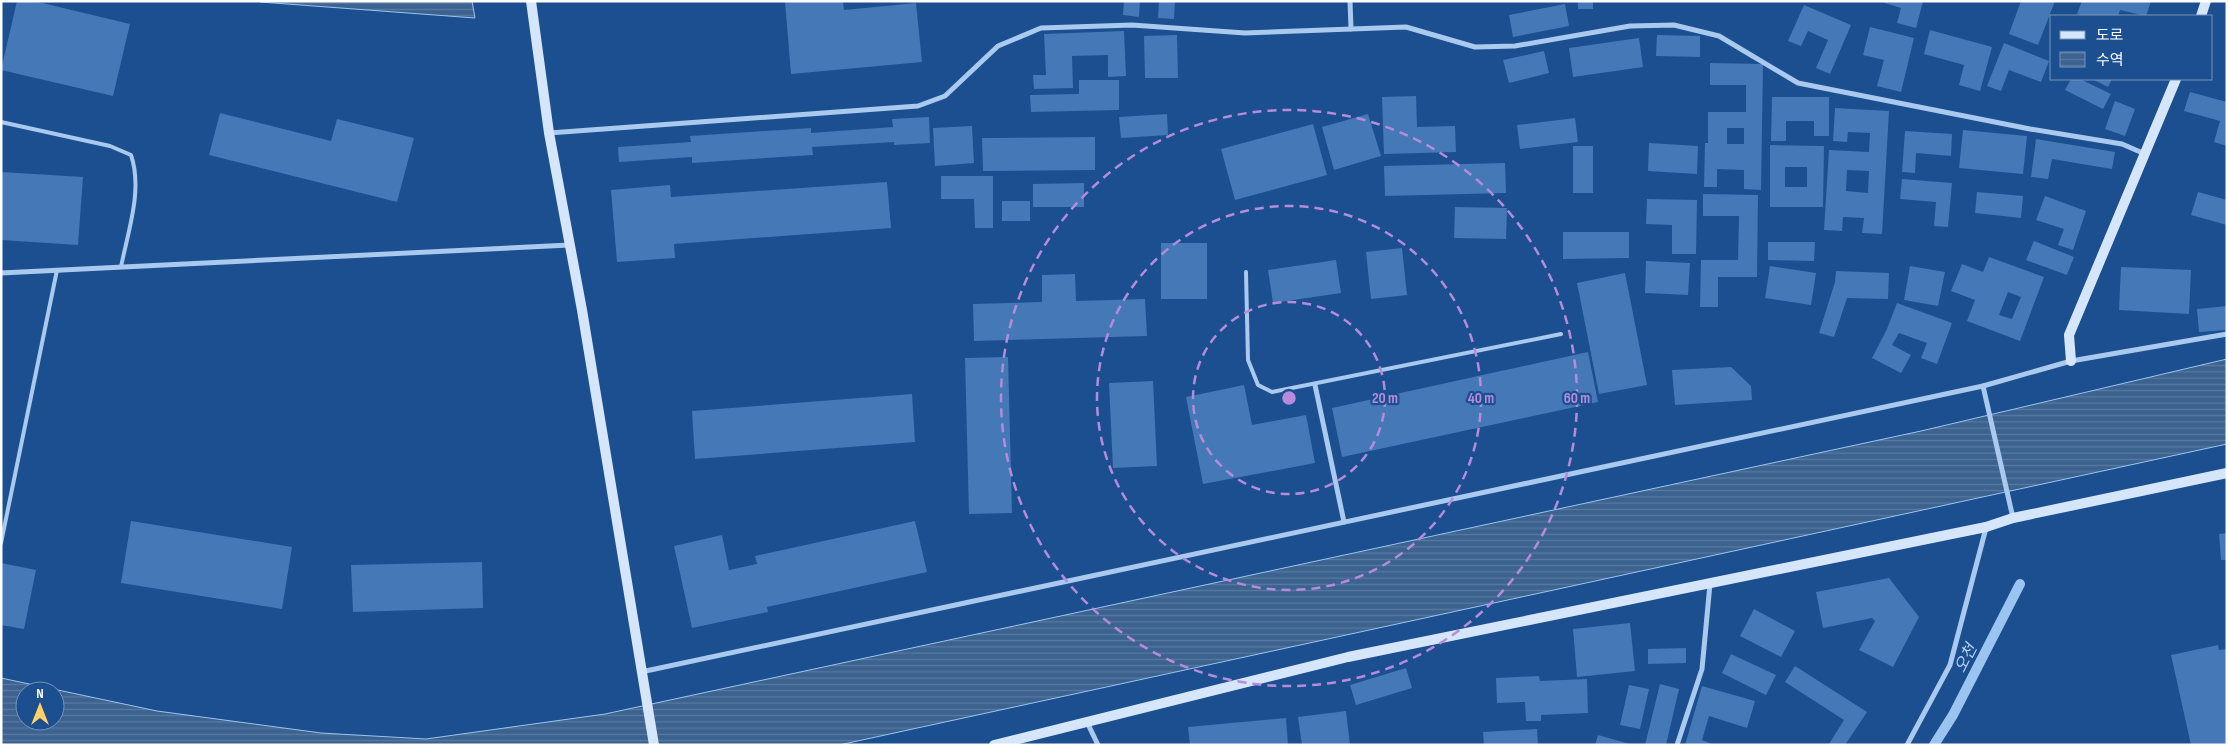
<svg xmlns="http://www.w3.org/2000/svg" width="2228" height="746" font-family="'Sofia Sans Condensed','Noto Sans KR',sans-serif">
<defs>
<pattern id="water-rules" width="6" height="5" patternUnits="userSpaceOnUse" patternTransform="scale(1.25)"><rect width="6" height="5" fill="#3c6290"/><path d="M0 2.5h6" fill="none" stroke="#597aa1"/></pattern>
</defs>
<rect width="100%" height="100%" fill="#1b4f8f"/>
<!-- water -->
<g fill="url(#water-rules)" stroke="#9cc4f0" fill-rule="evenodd">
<path d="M260,1h212l3,17 -215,-16z"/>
<path d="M2227,359v85l-1388,301h-838v-67l156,33 164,22 105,6 179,-25 1316,-283zM25,691h30v30h-30z"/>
</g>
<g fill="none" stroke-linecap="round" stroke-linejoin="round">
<!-- stream -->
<path stroke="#9cc4f0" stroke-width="10" d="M1934,745l19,-30 67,-131"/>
</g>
<!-- building -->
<g fill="#4478b7" fill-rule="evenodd">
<path d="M17,1h17l96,23 -17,72 -112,-26z"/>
<path d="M785,1h58l1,9 72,-7 6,59 -131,12z"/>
<path d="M1124,1h16l-1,16 -16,-2z"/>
<path d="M1159,1h16l-1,18 -16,-1z"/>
<rect x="1578" y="1" width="15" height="8"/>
<path d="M1879,1h44l-7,27 -19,-5 4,-15z"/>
<path d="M2021,1h34l-17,44 -29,-11z"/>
<path d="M2082,1h69l-5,15 -26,-6 -2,6h-35l-6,-2z"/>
<path d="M1565,4l4,22 -56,11 -4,-22z"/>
<path d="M1804,5l47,20 -21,49 -14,-6 12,-28 -20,-9 -7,15 -13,-5z"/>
<path d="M1870,27l44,11 -13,54 -24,-6 7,-26 -21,-5z"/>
<path d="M1930,30l62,17 -12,44 -21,-6 5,-20 -40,-11z"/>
<path d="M1124,31l2,45 -18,1v-22l-36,1 1,32 -39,1 -1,-14h13l-2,-41z"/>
<path d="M1177,35l1,43h-33l-1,-42z"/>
<path d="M1657,35l43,1v21l-44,-1z"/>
<path d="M1639,38l4,29 -70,10 -4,-29z"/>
<path d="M2004,43l45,18 -8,21 -32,-12 -8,21 -14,-5z"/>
<path d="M1544,51l5,22 -40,10 -6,-23z"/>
<path d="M1710,63l53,1 -2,126 -17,-1v-19l-27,-1v18h-13l1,-44h3v-31h38v-27h-36zM1727,128h17v16h-17z"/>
<path d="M2071,79h9l31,15 -8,15 -38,-19z"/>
<path d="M2092,79h20l-4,8z"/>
<path d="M1079,80h40v30l-88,2 -1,-17 49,-1z"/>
<path d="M2190,92l37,10v44l-13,-4 6,-21 -36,-10z"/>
<path d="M1416,96l1,31 38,-1 1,26 -72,2 -2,-57z"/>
<path d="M1772,97h57v39h-15v-15h-28v20h-15z"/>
<path d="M2115,101l20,8 -10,27 -20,-7z"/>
<path d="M1835,108l54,3 -7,123 -20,-1 2,-15 -21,-1 -1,14 -18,-1 5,-80 40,2 1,-19 -22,-1 -1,10 -14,-1zM1847,170l22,1 -1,22 -22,-2z"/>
<path d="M220,113l111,28 6,-22 77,19 -17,64 -188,-47z"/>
<path d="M1167,114l1,21 -47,3 -2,-21z"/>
<path d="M1368,114l13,42 -47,14 -12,-43z"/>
<path d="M929,117l1,26 -36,2v-3l-82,5 1,8 -121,8v-6l-73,5 -1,-15 73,-5 -1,-6 121,-8v5l82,-6 -1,-8z"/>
<path d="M1575,118l3,24 -58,7 -3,-24z"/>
<path d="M1313,124l14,51 -92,25 -14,-51z"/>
<path d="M972,126l2,37 -39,3 -2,-38z"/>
<path d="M1963,130l64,6 -4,38 -64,-6z"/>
<path d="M1905,131l47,3 -1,22 -35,-3 -1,20 -13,-1z"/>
<path d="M1095,137v33l-112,1 -1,-33z"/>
<path d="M2036,139l79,13 -3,17 -60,-10 -4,20 -17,-2z"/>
<path d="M1649,143l49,3 -1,28 -49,-3z"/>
<path d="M1770,145l54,1 -1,61h-53zM1785,167h22v20h-22z"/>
<rect x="1573" y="146" width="20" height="47"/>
<path d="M1505,163l1,30 -121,3 -1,-30z"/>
<path d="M1,172l82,5 -5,68 -77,-5z"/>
<path d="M941,176h52v52h-18l-1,-29h-33z"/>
<path d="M1902,179l50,4 -4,44 -14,-1 2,-24 -36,-3z"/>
<path d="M887,182l4,46 -217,16 1,14 -58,4 -6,-72 59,-5 1,12z"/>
<path d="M1084,183v24h-51v-23z"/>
<path d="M1977,192l46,4 -2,22 -46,-5z"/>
<path d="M2198,192l29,8v25l-36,-10z"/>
<path d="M1703,194l55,1 -1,82h-39v30h-18l1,-47h37l1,-44h-36z"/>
<path d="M2045,196l41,15 -13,39 -15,-5 6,-16 -28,-9z"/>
<path d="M1647,199l50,1 -1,54h-24v-29l-26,-1z"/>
<rect x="1002" y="201" width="28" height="20"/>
<path d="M1455,207l52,1 -1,31 -52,-1z"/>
<path d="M1563,232h66v26l-66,1z"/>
<path d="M2034,241l40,16 -7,18 -41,-15z"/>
<path d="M1768,242h47l-1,19 -46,-1z"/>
<rect x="1161" y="243" width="46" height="56"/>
<path d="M1402,248l5,47 -36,4 -5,-47z"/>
<path d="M1989,257l55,20 -24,64 -53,-20 8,-21 -24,-9 11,-27 21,8zM2008,292l13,5 -9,22 -13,-4z"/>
<path d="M1336,260l5,33 -68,10 -5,-33z"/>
<path d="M1646,261l44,2 -2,32 -43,-2z"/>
<path d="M1770,266l46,7 -5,32 -46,-7z"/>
<path d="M1910,266l35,6 -7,34 -34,-6z"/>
<path d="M2121,267l70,3 -2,44 -70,-4z"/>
<path d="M1836,271l53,2 -1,26 -41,-1 -13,39 -15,-4 16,-51z"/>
<path d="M1625,273l22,112 -48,9 -22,-111z"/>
<path d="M1075,274l1,27 69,-2 2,37 -173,5 -1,-37 69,-2v-27z"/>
<path d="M1897,303l55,20 -15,41 -16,-6 6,-15 -28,-10 -7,12 19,10 -10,18 -29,-15 15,-29z"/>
<path d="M2227,306v24l-28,2 -2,-23z"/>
<path d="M1588,352l10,50 -256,55 -10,-49z"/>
<path d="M1008,357l4,156 -43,1 -4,-156z"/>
<path d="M1731,367l20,19 1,14 -77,5 -3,-35z"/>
<path d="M1153,381l4,85 -44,2 -4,-85z"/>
<path d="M1244,385l8,40 54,-10 9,48 -112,21 -17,-87z"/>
<path d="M912,394l3,48 -220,17 -3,-48z"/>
<path d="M131,521l161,26 -10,62 -161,-26z"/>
<path d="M915,521l12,51 -160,35 1,5 -76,16 -18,-82 48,-11 7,35 28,-6 -2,-8z"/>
<path d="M2227,533v27h-6l-2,-26z"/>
<path d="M482,562l1,46 -130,4 -2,-47z"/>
<path d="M1,563l35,7 -12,59 -23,-4z"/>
<path d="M1889,578l30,39 -26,50 -34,-17 16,-29 -3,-3 -49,10 -7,-36z"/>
<path d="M1754,609l41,22 -14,26 -41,-21z"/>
<path d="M1630,623l5,48 -58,6 -4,-48z"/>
<path d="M2218,645l1,5 8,-1v96h-36l-20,-90z"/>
<path d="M1686,648v15l-38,1v-15z"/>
<path d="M1731,654l45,21 -10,20 -44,-22z"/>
<path d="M1795,666l72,46 -22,33 -16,-1 15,-24 -59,-38z"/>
<path d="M1406,668l6,20 -56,17 -6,-20z"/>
<path d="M1539,676l1,5 47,-2 1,34 -47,2v6h-15l-1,-19 -28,1 -1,-25z"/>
<path d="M1660,684l19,5 -13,56h-21z"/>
<path d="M1629,685l20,4 -9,40 -20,-4z"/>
<path d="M1702,686l53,15 -8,27 -38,-12 -7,24 13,5h-30z"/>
<path d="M1346,711l4,34h-48l-4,-28z"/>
<path d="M1286,718l2,27h-98l-2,-18z"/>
<path d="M1537,729l1,16h-54l-1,-13z"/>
<path d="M1598,735l32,9v1h-35z"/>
</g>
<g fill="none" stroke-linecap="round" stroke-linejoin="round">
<!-- lane -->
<g stroke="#a9c9ee" stroke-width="4">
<path d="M1,122l109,24 21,9c12,35 -3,76 -10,112"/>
<path d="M1246,272l2,88 10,25 14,7 289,-58"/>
<path d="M1,543l56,-273"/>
</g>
<!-- street -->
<g stroke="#a9c9ee" stroke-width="5">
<path d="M1350,1l1,28"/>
<path d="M549,133l369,-27 27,-10 53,-50 43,-18 91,-3 113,8 161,-6 69,20 40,-1 115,-20 44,-1 45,11 79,47 232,46 92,15 23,10"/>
<path d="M1,273l569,-28"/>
<path d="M1315,385l29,137"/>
<path d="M1983,386l30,132"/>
<path d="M641,672l1342,-286 88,-25 156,-27"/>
<path d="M1087,722l11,23"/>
<path d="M1677,745l25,-76 8,-85"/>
<path d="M1907,745l43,-80 36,-137"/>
</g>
<!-- secondary -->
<g stroke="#d6e6fa" stroke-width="10">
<path d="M531,1l18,132 33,177 72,435"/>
<path d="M2201,16l5,-15"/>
<path d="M2071,361l-2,-26 107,-256"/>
<path d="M994,745l354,-88 638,-130 27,-9 214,-45"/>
</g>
</g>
<!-- distance rings -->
<g fill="none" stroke="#b68bdc" stroke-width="2.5" stroke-dasharray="9 6">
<circle cx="1289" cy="398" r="96"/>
<circle cx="1289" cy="398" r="192"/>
<circle cx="1289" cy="398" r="288"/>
</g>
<g text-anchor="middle" stroke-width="4.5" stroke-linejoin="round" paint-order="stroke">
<!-- water labels -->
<g font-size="16" font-style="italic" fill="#b5d3f5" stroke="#1b4f8f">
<text transform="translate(1965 658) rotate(-63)" y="6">오천</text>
</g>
</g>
<circle cx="1289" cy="398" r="8" fill="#b68bdc" stroke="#1b4f8f" stroke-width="2.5"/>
<g font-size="15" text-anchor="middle" font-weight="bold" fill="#b68bdc" stroke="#1b4f8f" stroke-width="4.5" stroke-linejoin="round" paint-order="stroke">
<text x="1385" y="403">20 m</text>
<text x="1481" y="403">40 m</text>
<text x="1577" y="403">60 m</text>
</g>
<!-- border -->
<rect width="2228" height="746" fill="none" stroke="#ffffff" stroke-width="5"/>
<!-- legend -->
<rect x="2050" y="15" width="162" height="65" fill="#1b4f8f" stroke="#7695bc"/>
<rect x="2060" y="31" width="25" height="8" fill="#d6e6fa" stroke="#7695bc"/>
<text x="2096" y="40" font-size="15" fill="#ffffff">도로</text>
<rect x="2060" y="52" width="25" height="15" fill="url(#water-rules)" stroke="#7695bc"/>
<text x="2096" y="65" font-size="15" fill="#ffffff">수역</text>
<!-- north arrow -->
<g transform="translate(40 706)"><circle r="24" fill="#1b4f8f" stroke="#7695bc"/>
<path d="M0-4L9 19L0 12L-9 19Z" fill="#ffd166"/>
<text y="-8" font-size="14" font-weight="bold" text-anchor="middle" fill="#ffffff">N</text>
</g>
</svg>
